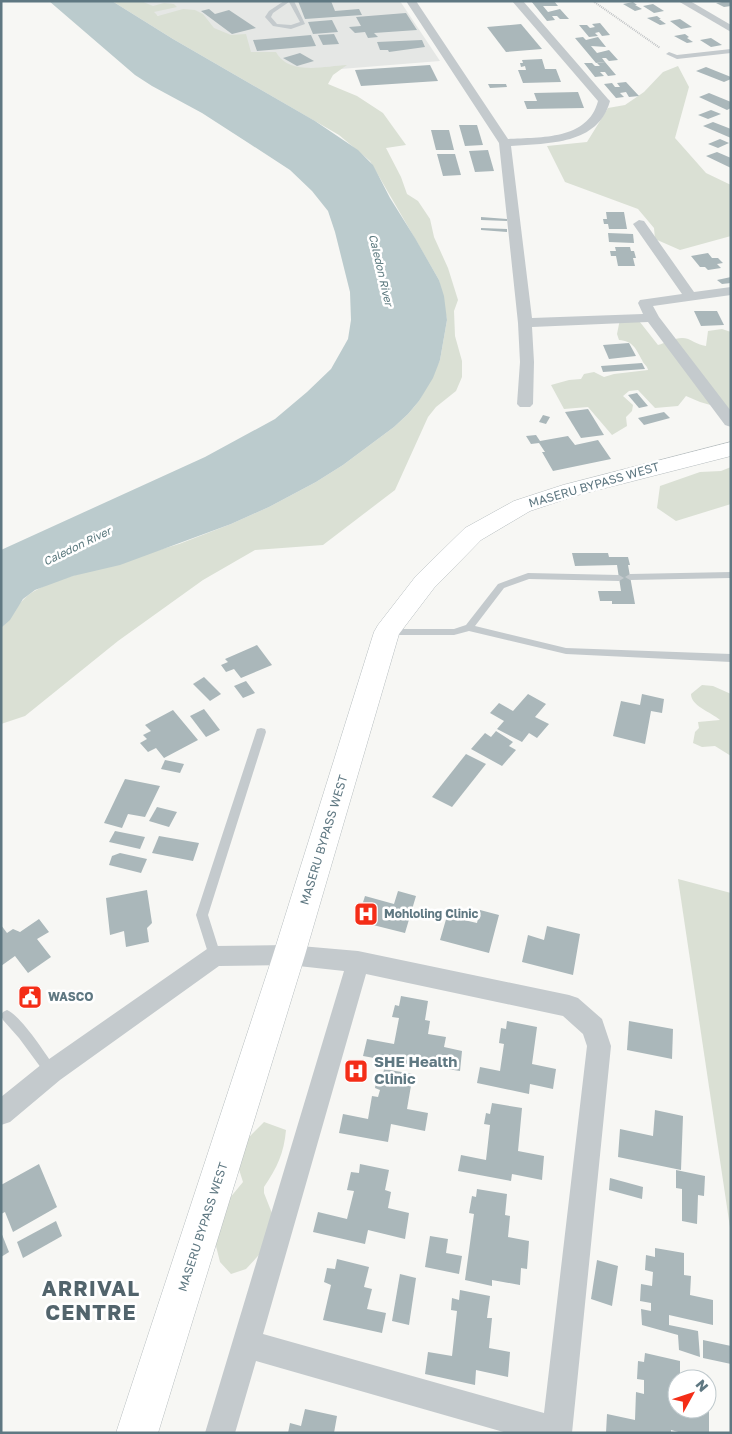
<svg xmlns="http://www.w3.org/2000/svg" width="732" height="1434" font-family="'Golos Text',sans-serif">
<rect width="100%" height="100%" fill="#f7f7f4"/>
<!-- built -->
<path fill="#e5e7e5" d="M128,1h272l40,60 -149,12 -122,-52z"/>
<!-- green -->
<g fill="#dae0d4">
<path d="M112,1h29l12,5 11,-3 10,1 3,3 -23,5 4,4 25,-7 12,1 8,4 11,14 17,7 15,-1 5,18h25c13,24 49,14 71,13l-14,10 -5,9 29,12 26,17 23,32 -20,3 15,29 6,17 11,7 12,18 4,18 14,31 10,32 -4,11 1,25 7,25v16l-6,14 -20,16 -8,10 -33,73 -72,55 -68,5 -52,30 -85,61 -93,75 -24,8v-96c10,-9 14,-21 23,-29 7,-8 19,-12 28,-17l127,-38 52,-20 38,-17 47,-25 27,-17 51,-38 14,-13 11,-13 21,-41 7,-40 -8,-40 -69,-119 -31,-26 -166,-96z"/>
<path d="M678,66l11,21 -14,51 31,35 25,12v51l-51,14 -25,-11 -1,-11 -16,-19 -73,-27 -18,-36 40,-4 21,-34 17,-3 19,-13 19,-20z"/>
<path d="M636,317l22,28c7,-2 17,-7 24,-7 9,0 14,7 24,8l2,-15 14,-2 9,3v79l-31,-9 -14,-6 -8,10 -23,2 -17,-18 -9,1 -6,5 10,9 -1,6 -6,6 1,9 -15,9 -24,-28 -24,2 -13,-24 18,-5 12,-1 3,-5 10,-2 10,5 10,-3 34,-4c-1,-5 -4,-5 -6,-10 -6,-11 -9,-19 -23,-20l-2,-6 3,-15z"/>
<path d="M731,467v37l-55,17 -19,-13 3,-22 40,-14 21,-1z"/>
<path d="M702,685l11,1 18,8v62l-16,-10 -13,1 -9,-4 2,-11 4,-4 -1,-6 22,-2c-9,-8 -29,-14 -29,-26z"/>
<path d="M678,879l53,14v341z"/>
<path d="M264,1122l22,8c-2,23 -9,38 -22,57v6l11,28 -4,21 -25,27 -15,5 -11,-12 -10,-40 33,-40 -7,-22 9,-19z"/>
</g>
<!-- water -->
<path fill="#bbcbcd" d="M49,1h63l61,38 142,82 43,29 15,15 17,33 25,40 24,42 5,16 3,24 -7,40 -7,18 -14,23 -11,13 -14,13 -51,38 -27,17 -47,25 -38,17 -111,41 -47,11 -38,14 -12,9 -13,21 -9,8v-78l204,-93 70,-38 32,-27 24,-23 17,-30 3,-19 -1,-28 -15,-60 -7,-21 -16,-20 -22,-21 -40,-26 -48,-31 -50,-27 -17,-11z"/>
<!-- building -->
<g fill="#aab7ba">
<path d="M298,1h33l4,10 24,-2 3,6 -57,4z"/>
<path d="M531,1h23l4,5h-15l5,6 12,-3 9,10h-9l-3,-3h-5l3,4 -8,1z"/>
<path d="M728,1l3,2v3l-7,1 -8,-4z"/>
<path d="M633,2l4,3h-2l7,4 -7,2 -12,-7z"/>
<path d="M653,4l11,7 -10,2 -11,-7z"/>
<path d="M209,9l6,5 14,-4 27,18 -24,6 -31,-23z"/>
<path d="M406,13l11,17 -43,3 4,4 -10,1 -3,-6 -10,1 -6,-6 12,-1 -5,-9z"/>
<path d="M657,16l4,3h-2l7,5 -6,1 -13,-7z"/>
<path d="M680,19l12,8 -11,2 -11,-8z"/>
<path d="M332,20l6,12 -25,2 -5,-12z"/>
<path d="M600,23l10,12 -8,1 -3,-4 -4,1 3,3 -9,1 -10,-12h8l3,3 5,-1 -3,-3z"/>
<path d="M521,24l21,25 -36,3 -19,-25z"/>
<path d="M334,34l5,10 -16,1 -5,-10z"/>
<path d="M685,34l4,3 -2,1 6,4 -6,1 -13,-7z"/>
<path d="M311,35l5,11 -59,5 -4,-11z"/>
<path d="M583,37l3,3 12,-3 8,10 -15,-1 6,7 12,-3 9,10 -9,1 -3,-3h-4l3,4 -9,1 -21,-25z"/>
<path d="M711,38l11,7 -11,2 -11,-7z"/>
<path d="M422,40l3,7 -36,5 -1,-2h-8l-3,-8z"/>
<path d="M300,53l14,8 -17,5 -14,-8z"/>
<path d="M542,59l3,10h11l5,13 -38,1 -5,-13h8l-1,-4 -4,1 -1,-4h3l-1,-3z"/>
<path d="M605,62l11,13 -8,1 -3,-4h-5l4,4 -9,1 -11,-14h8l3,3h5l-3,-3z"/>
<path d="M430,65l8,16 -77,5 -6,-16z"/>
<path d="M706,67l25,10v2l-7,3 -28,-11z"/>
<path d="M626,82l13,14 -10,1 -3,-5 -6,1 4,4 -8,1 -12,-14 8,-1 3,4h5l-3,-4z"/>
<path d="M488,84h18l1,3 -17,1z"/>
<path d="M578,92l6,16 -57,1 -3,-8h13l-3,-8z"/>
<path d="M709,93l22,9v6l-4,2 -28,-13z"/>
<path d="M711,110l10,4 -13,5 -10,-4z"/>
<path d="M713,122l18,7v9l-28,-12z"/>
<path d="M459,125h18l6,20 -18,1z"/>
<path d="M431,130h18l5,20h-18z"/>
<path d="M720,139l9,4 -11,5 -10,-4z"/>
<path d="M488,150l6,21 -19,1 -6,-21z"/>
<path d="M717,152l14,6v10l-25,-12z"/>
<path d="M437,154h18l6,21 -18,1z"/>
<path d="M606,212h18l3,17h-18l-1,-5h-4l-1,-5h4z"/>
<path d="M481,217l26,2v2l-26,-1z"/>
<path d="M481,228l26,1v3l-26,-2z"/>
<path d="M608,233l25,1 1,9 -25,-1z"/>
<path d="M615,247h15l1,4h3l2,7h-3l2,8h-17l-2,-10h-5l-1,-5h6z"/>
<path d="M708,253l4,5h6l5,5 -6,1 4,4 -13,2 -3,-3h-5l-9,-11z"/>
<path d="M731,277v6l-9,1 -5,-4z"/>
<path d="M694,311h23l7,14 -23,1z"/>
<path d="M629,343l7,13 -27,3 -6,-14z"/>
<path d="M642,363l3,6 -42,3 -2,-6z"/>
<path d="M637,393l11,13 -9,2 -11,-13z"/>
<path d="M588,409l16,26 -23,3 -16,-26z"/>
<path d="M664,412l6,6 -26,7 -6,-7z"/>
<path d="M543,415l7,2 -4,7 -7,-2z"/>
<path d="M536,435l4,6 28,-5 7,9 23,-5 13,19 -58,12 -11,-19h3l-6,-9 -8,1 -5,-8z"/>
<path d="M572,553h36l1,4h19l2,8h-2l7,39h-23v-3h-12l-2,-10h23l-4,-26 -42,1z"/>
<path d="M257,645l15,20 -31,13 -7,-9 -8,3 -5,-7 7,-3 -3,-3z"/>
<path d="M204,677l17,17 -11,7 -17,-17z"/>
<path d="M246,681l9,12 -12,5 -9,-12z"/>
<path d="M528,694l18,10 -11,13 14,7 -12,14 -8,-5 -7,9 -25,-13 7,-8 -14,-8 9,-10 14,8z"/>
<path d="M642,694l22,5 -2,14 -11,-2 -6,33 -32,-8 8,-35 19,4z"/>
<path d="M204,709l16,21 -14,7 -16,-21z"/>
<path d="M173,710l25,30 -34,18 -8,-10 -8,4 -8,-9 7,-4 -4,-4 8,-4 -6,-6z"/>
<path d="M496,731l17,11 -4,4 7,4 -14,16 -31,-17 14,-16 6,4z"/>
<path d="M466,754l20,10 -34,43 -20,-10z"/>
<path d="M165,760l19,4 -4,9 -19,-4z"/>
<path d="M125,779l35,7 -15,31 -17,-3 -6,14 -18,-5z"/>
<path d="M157,807l20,5 -8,15 -20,-6z"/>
<path d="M115,831l30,6 -5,12 -31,-7z"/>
<path d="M159,836l40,7 -6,18 -41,-8z"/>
<path d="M120,853l27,6 -6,14 -32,-8 3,-9z"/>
<path d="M147,890l5,33 -5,5 2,14 -23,5 -2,-16 -14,4 -4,-37z"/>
<path d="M398,891l18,5 -11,37 -48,-12 8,-25 29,8z"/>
<path d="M480,910l19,5 -10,38 -49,-13 7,-24 30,7z"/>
<path d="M39,919l10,13 -12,7 14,18 -23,16 -13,-17 -14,10v-41l6,8 6,-4 7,3z"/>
<path d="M547,926l33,8 -7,41 -51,-13 6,-27 16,5z"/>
<path d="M401,996l27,5 -3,19 5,1 -2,13 18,3 -2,10 18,4 -2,20 -19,-3 2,-12 -6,-1 -2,14 -72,-13 4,-17 27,5 5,-26 -7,-1 3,-12 4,1z"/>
<path d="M507,1021l30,6 -5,37 24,5 -3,20 -23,-5 -1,10 -52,-11 3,-16 20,4 4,-27 -5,-1 2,-15 5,1z"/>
<path d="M629,1021l44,8 -1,30 -45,-9z"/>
<path d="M384,1069l29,5 -6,35 21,4 -3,18 -34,-7 -3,18 -49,-9 4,-19 25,5 4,-23 6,1 2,-7 -5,-2 2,-13 6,1z"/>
<path d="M492,1103l30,5 -4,43 26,5 -2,24 -30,-6 -1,7 -53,-10 3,-16 25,5 4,-35 -6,-1 2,-11 4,1z"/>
<path d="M655,1110l28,6 -2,54 -63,-13 2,-28 33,7z"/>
<path d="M39,1164l18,43 -44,25 -8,-20 -4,2v-29z"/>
<path d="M360,1164l29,6 -4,20 6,2 -3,16 21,5 -4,26 -37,-9 -3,14 -52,-12 5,-20 29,7 7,-28 -7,-1 4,-18 8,1z"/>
<path d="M676,1170l29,6 -1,20 -6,-1 -1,29 -15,-3v-32l-6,-1z"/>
<path d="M610,1178l33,9 -1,12 -33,-9z"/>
<path d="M477,1189l30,5 -2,21 5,1 -2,21 21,4 -2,28 -6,-1 -1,17 -28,-5v6l-27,-6 9,-66 -5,-1 3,-17 4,1z"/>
<path d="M56,1221l6,15 -39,22 -6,-16z"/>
<path d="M1,1232l8,20 -8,5z"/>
<path d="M430,1236l18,3 -2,14 16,3 -3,18 -34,-7z"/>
<path d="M655,1248l29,5v22l7,1 -1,19 23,5v25l-44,-10v10l29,6 2,26 -21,-7 -1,-15 -36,-10 -1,-16 10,2v-8l-11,-2 1,-17 11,2 1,-14 -8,-2 1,-15 9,2z"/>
<path d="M337,1259l32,8 -5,20 8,2 -5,20 19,4 -4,20 -59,-13 8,-35 -7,-3 3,-14 8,1z"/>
<path d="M597,1260l21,6 -6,40 -21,-7z"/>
<path d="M400,1274l16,4 -7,47 -17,-4z"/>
<path d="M460,1290l30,6 -3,22h5l-3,30 21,4 -2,25 -32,-7 -1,15 -50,-11 3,-22 24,4 5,-45 -6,-1 1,-12 7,2z"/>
<path d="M703,1340l28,6v18l-28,-6z"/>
<path d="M645,1353l35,8v18h-3v30h32v24h-27l-11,-3v3h-65l1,-19 28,6 1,-28 8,2v-14l-7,-1 1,-18 6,1z"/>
<path d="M305,1409l32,7 -3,17h-46l2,-10 11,3z"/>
</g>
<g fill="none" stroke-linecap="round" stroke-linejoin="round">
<!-- primary casing -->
<g stroke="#b7bec0" stroke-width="1">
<path id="primary" d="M731,442v14l-153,39 -48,16 -49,29 -47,48 -35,46 -94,321 -147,478h-42l157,-478 101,-323 4,-7 38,-49 49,-48 49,-27 49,-16z"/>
</g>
<!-- path -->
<path stroke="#c0c3c5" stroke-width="2" stroke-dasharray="1 1" stroke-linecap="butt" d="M593,1l67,47"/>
<!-- service -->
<g fill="#c4cacd" fill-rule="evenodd">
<path d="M284,1h10l11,23 -14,5 -18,-3 -8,-9 4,-6zM289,2l11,20 -9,3 -14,-1 -6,-7 2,-4z"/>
<path d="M731,49v4l-54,6 -11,-5 3,-2 8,3z"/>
<path d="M731,572v6l-101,2 -5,-3 5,-3z"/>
<path d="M528,573l91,2 5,3 -5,3 -90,-2 -25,9 -29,38 91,22 165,6v8l-165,-8 -97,-23 -15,4h-66l-5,-3 5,-3h66l12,-4 32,-41z"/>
<path d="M261,728l4,1 1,3 -58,183 13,41 -2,4 -4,1 -4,-1 -2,-4 -13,-41 60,-183 1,-3z"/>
<path d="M7,1010c14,6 39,44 48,58l2,4 -2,4 -4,2 -4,-2 -28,-38 -16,-18 -2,-5 2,-3z"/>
</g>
<!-- minor -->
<g fill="#c4cacd" fill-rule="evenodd">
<path d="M406,1h10l92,138c33,-2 80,1 90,-38l-86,-100h11l85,98 2,2c-12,44 -61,42 -99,45l21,172 111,-4 -5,-11 2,-3 42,-6 -49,-70 6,-4 5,1 50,71 37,-5v8l-78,11 6,11 72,94v16l-6,-2 -77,-103 -116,5 2,35 -1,42 -3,3h-10l-3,-3 3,-42 -2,-39 -19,-180z"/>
<path d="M678,1h12l41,24v7z"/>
<path d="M289,945l69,6 211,44 9,3 24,21 9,27 -39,387h-65l-251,-72 -21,72h-30l139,-462 -55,-6 -70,1 -159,114 -50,42 -9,3v-28l41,-33 165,-115 8,-3zM366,974l197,42 20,18 4,12 -43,367 -281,-79z"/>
</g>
<!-- primary -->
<use href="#primary" fill="#fff" fill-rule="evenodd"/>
</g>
<!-- icons -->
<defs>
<g id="hospital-square" transform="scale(1.25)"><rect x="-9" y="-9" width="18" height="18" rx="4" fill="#f42d17" stroke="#fff"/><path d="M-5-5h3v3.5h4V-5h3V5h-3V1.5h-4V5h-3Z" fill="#fff"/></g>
<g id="civic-square" transform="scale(1.25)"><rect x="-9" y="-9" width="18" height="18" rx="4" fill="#f42d17" stroke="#fff"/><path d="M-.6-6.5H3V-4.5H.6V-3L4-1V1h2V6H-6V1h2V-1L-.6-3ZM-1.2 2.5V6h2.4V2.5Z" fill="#fff"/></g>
</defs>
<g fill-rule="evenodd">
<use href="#hospital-square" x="366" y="914"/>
<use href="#civic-square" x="30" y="997"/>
<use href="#hospital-square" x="356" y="1071"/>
</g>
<g text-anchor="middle" stroke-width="5" stroke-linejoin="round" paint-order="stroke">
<!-- far-water labels -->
<g font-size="11" font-style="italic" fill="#5a787d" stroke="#fff">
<text transform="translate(381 270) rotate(77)" y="4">Caledon River</text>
<text transform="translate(77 546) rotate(-26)" y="4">Caledon River</text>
</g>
<!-- street labels -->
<g font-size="12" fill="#5f7882" stroke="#fff">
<text transform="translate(594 485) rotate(-16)" y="4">MASERU BYPASS WEST</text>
<text transform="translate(324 840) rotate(-73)" y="4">MASERU BYPASS WEST</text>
<text transform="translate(203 1227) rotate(-72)" y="4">MASERU BYPASS WEST</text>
</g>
<!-- poi labels -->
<g font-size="12" font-weight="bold" fill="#5f7882" stroke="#fff" text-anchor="start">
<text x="384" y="918">Mohloling Clinic</text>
<text x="48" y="1001">WASCO</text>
</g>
<!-- near-poi labels -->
<g font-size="15" font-weight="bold" fill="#5f7882" stroke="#fff" text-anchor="start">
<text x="374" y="1067">SHE Health<tspan x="374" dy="17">Clinic</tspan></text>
</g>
<!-- near-district labels -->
<g font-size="21" font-weight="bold" letter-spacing="1" fill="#52646c" stroke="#fff">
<text x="91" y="1296">ARRIVAL<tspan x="91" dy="24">CENTRE</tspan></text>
</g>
</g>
<!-- border -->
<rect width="732" height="1434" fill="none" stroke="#5f7882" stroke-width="5"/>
<!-- north arrow -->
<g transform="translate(692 1394) rotate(50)"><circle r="24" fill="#ffffff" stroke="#bfc9cd"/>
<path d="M0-4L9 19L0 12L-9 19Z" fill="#f42d17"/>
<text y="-8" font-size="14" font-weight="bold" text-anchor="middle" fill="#5f7882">N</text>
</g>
</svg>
